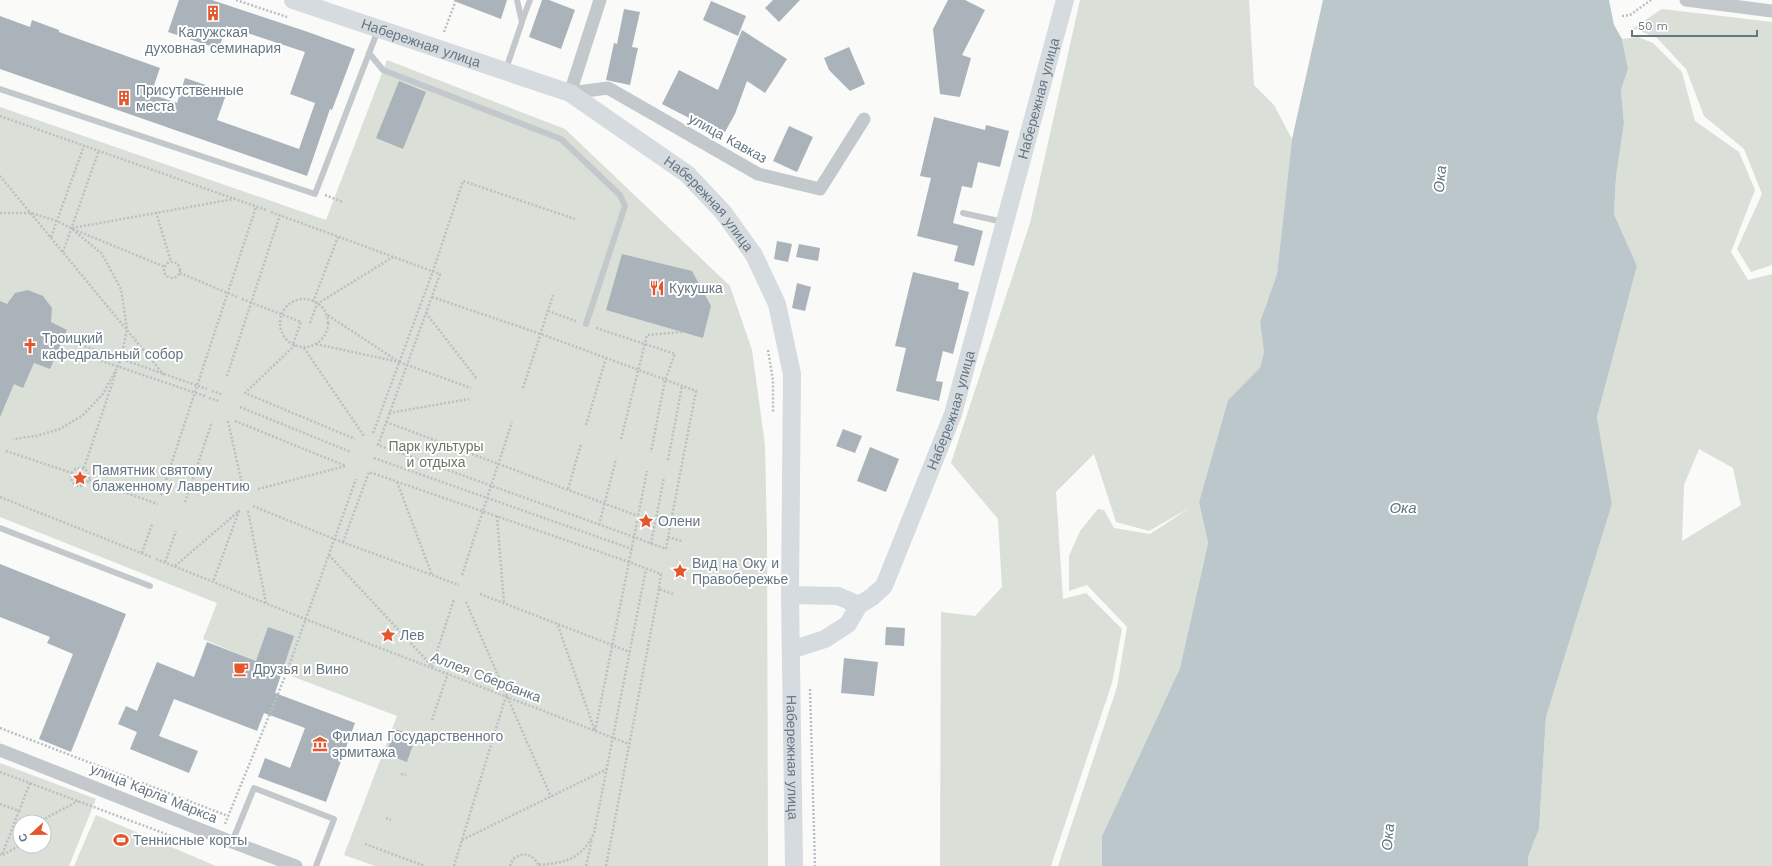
<svg xmlns="http://www.w3.org/2000/svg" width="1772" height="866" font-family="'Work Sans',sans-serif">
<rect width="100%" height="100%" fill="#fafaf8"/>
<!-- green -->
<g fill="#dadfd7" fill-rule="evenodd">
<path d="M1080,0h169l5,85 20,20 18,34 -15,135 -17,48 4,30 -4,17 -32,31 -29,102 9,41 -28,125 -78,168v30h-44l59,-179 10,-60 -40,-42 -18,6v-35l11,-25 18,-22 6,1 10,18 36,6 41,-27 -42,24 -33,-9 -22,-68 -38,38 7,107 23,-6 36,36 -10,54 -61,183h-111l1,-254 34,4 27,-29 -4,-68 -47,-56 79,-240z"/>
<path d="M1662,9l110,13v243l-21,7 -14,-23 25,-55 -18,-45 -40,-33 -18,-47 -29,-31 -24,-10z"/>
<path d="M1638,37l15,6 29,29 13,49 44,31 16,38 -24,62 17,28 24,-6v592h-244v-9l11,-28 7,-112 66,-213 -15,-87 40,-151 -23,-52 2,-37 8,-54 -3,-33 7,-21 -6,-30zM1699,449l34,19 8,37 -59,36 2,-56z"/>
<path d="M387,60l178,69 165,157 22,64 13,95 2,89 1,332h-393l-31,-11 53,-139 -111,-42 -83,-35 14,-36 -217,-86v-410l326,113z"/>
<path d="M0,763l96,36 -27,67h-69zM20,822h24v24h-24z"/>
<path d="M96,815l120,51h-142z"/>
</g>
<!-- water -->
<path fill="#bbc7cb" d="M1323,0h286l5,25 8,14 6,30 -7,21 3,33 -8,54 -2,37 23,52 -40,151 15,87 -66,213 -7,112 -11,28v9h-426v-30l78,-168 28,-125 -9,-41 29,-102 32,-32 4,-16 -4,-30 17,-48 15,-135z"/>
<!-- building -->
<g fill="#aab3b9">
<path d="M179,0h33l96,32 47,17 -23,61 -2,-1 -23,67 -307,-107v-53l30,11 2,-7 27,10v2l101,36 -9,26 26,9 8,-25 42,14 -10,28 82,29 16,-46 -25,-9 15,-42 -79,-26 -7,23 -51,-17z"/>
<path d="M455,0h52l-6,19 -47,-18z"/>
<path d="M542,0h7l26,10 -14,39 -32,-12z"/>
<path d="M773,0h27l-21,22 -14,-14z"/>
<path d="M948,0h17l20,10 -23,45 9,3 -11,39 -20,-3 -7,-65z"/>
<path d="M711,1l35,15 -8,20 -35,-16z"/>
<path d="M624,9l16,3 -8,35 6,1 -8,37 -24,-5 8,-37 3,1z"/>
<path d="M742,30l45,29 -22,34 -18,-12 -12,33 -14,25 -30,-16 2,-3 -31,-16 17,-34 39,20z"/>
<path d="M849,47l16,37 -15,7 -21,-21 -5,-12z"/>
<path d="M399,81l27,11 -23,57 -27,-11z"/>
<path d="M934,117l51,13 1,-5 23,6 -9,36 -22,-5 -6,26 -10,-2 -9,37 30,8 -9,35 -20,-5 4,-15 -41,-10 14,-58 -11,-2z"/>
<path d="M789,126l24,11 -16,35 -24,-11z"/>
<path d="M777,241l15,3 -4,18 -14,-3z"/>
<path d="M799,244l21,4 -2,13 -22,-4z"/>
<path d="M622,254l70,17 19,35 -8,32 -97,-28z"/>
<path d="M913,272l46,11 -1,6 11,3 -16,62 -10,-3 -7,30 7,1 -4,19 -43,-10 10,-43 -11,-2z"/>
<path d="M797,283l14,4 -6,24 -13,-3z"/>
<path d="M28,290l15,6 9,12 -1,14 16,8 -17,39 -16,-6 -11,25 -9,-4 -14,33v-116l7,3 8,-11z"/>
<path d="M843,429l19,7 -7,17 -19,-7z"/>
<path d="M870,447l29,12 -13,33 -29,-11z"/>
<path d="M0,564l126,50 -55,138 -32,-13 34,-85 -26,-11 3,-6 -50,-20z"/>
<path d="M268,627l26,9 -19,57 80,30 -29,79 -68,-25 7,-19 25,10 15,-40 -41,-15 -7,18 -83,-32 -15,37 39,15 -9,22 -59,-24 7,-17 -19,-8 8,-18 11,5 20,-49 37,15 13,-35 49,19z"/>
<path d="M886,627l19,1 -1,18 -19,-1z"/>
<path d="M844,658l34,4 -4,34 -33,-3z"/>
<path d="M395,729l21,7 -9,26 -21,-8z"/>
</g>
<g fill="none" stroke-linecap="round" stroke-linejoin="round">
<!-- path -->
<g stroke="#bbbfc2" stroke-width="2.5" stroke-dasharray="2 2" stroke-linecap="butt">
<path d="M236,0l51,17"/>
<path d="M1622,16l8,-1 21,-15"/>
<path d="M444,32l12,-32"/>
<path d="M0,116l266,94"/>
<path d="M0,176l164,199"/>
<path d="M325,195l18,7"/>
<path d="M156,212l15,50"/>
<path d="M271,212l169,62 -62,171 256,92 13,-66"/>
<path d="M0,213h31l26,8 14,7 31,26 19,35 6,40 -6,30 -3,7 -15,28 -20,21 -23,14 -24,7 -23,3"/>
<path d="M72,228l162,-29"/>
<path d="M73,229l92,38"/>
<path d="M51,237l33,-91"/>
<path d="M63,252l36,-102"/>
<circle cx="172" cy="270" r="8"/>
<path d="M180,273l57,24"/>
<path d="M432,297l109,37 155,57 -28,146"/>
<path d="M242,299l59,23 -8,22"/>
<circle cx="304" cy="323" r="24"/>
<path d="M313,302l25,-65"/>
<path d="M548,311l28,10"/>
<path d="M426,313l51,66"/>
<path d="M310,323l7,-19 76,-47"/>
<path d="M596,328l79,26 -10,26 -14,72"/>
<path d="M316,344l83,18 -73,-48"/>
<path d="M81,345l126,44"/>
<path d="M295,345l-50,48 110,46"/>
<path d="M304,348l60,88"/>
<path d="M768,350l5,31v31"/>
<path d="M78,353l127,43"/>
<path d="M399,362l72,26"/>
<path d="M227,376l53,-161"/>
<path d="M523,388l30,-93"/>
<path d="M212,391l9,3"/>
<path d="M209,398l10,3"/>
<path d="M240,407l111,45"/>
<path d="M389,413l80,-14"/>
<path d="M228,421l14,63"/>
<path d="M235,421l111,45"/>
<path d="M386,422l252,94"/>
<path d="M586,425l20,-67"/>
<path d="M373,433l60,-162 30,-90 112,38"/>
<path d="M621,439l26,-104 35,-3"/>
<path d="M6,451l66,22"/>
<path d="M374,458l258,91"/>
<path d="M668,460l14,-74"/>
<path d="M84,468l32,-96"/>
<circle cx="80" cy="477" r="9"/>
<path d="M89,480l69,24"/>
<path d="M397,482l35,93"/>
<path d="M258,489l88,-23"/>
<path d="M568,489l13,-45"/>
<path d="M161,495l95,-288"/>
<path d="M0,497l151,60"/>
<path d="M185,502l27,-80"/>
<path d="M253,506l81,33 125,46"/>
<path d="M248,511l18,92"/>
<path d="M497,516l7,87"/>
<path d="M599,525l17,-66"/>
<path d="M343,542l26,-70 260,90 -34,169 -38,-108"/>
<path d="M651,544l13,-67"/>
<path d="M142,553l10,-29"/>
<path d="M329,555l103,111"/>
<path d="M156,559l149,60 324,125"/>
<path d="M165,562l11,-31"/>
<path d="M175,566l64,-55 -26,71"/>
<path d="M462,575l50,-153"/>
<path d="M480,594l150,58"/>
<path d="M673,594l-14,-5 2,-15 -32,-12 5,-25 32,12 2,-12 14,4"/>
<path d="M466,602l85,195"/>
<path d="M432,667l22,-68"/>
<path d="M810,689l5,177"/>
<path d="M432,720l16,-47"/>
<path d="M0,728l228,88"/>
<path d="M0,772l174,65"/>
<path d="M401,774l5,1"/>
<path d="M0,804l19,7 -17,44 -2,-1"/>
<path d="M19,811l11,-28"/>
<path d="M386,818l5,2"/>
<path d="M43,822l3,-4 32,-17"/>
<path d="M225,824l61,-150 70,-195"/>
<path d="M462,840l145,-71"/>
<path d="M365,844l60,22"/>
<path d="M3,855l17,-10"/>
<path d="M539,865c26,-2 43,-6 55,-32l52,-264"/>
<path d="M454,866l52,-170"/>
<path d="M510,866l3,-7c11,-8 20,-5 26,7"/>
<path d="M586,866l6,-27"/>
<path d="M606,866l53,-277"/>
</g>
<!-- lane -->
<g stroke="#c3c8cc" stroke-width="6">
<path d="M522,21l8,-21"/>
<path d="M369,53l14,17 178,69 59,56 5,11 -39,118"/>
<path d="M506,69l16,-47 -5,-22"/>
<path d="M0,89l315,105 63,-164"/>
<path d="M963,213l40,9"/>
<path d="M0,528l150,58"/>
<path d="M232,842l22,-54 80,31 -18,47"/>
</g>
<!-- street -->
<g stroke="#c3c8cc" stroke-width="13">
<path d="M600,0l-30,93 38,-5 150,86 62,15 44,-70"/>
<path d="M1686,0l86,11"/>
<path d="M0,750l232,92 64,24"/>
</g>
<!-- secondary -->
<g stroke="#d6dbdf" stroke-width="18">
<path id="s1" d="M293,0l277,93 117,81 36,38 31,43 23,49 15,70 -2,221 4,271"/>
<path d="M790,595l48,1 21,9"/>
<path id="s2" d="M791,650l34,-11 23,-15 11,-19 13,-8 12,-11 69,-172 112,-414"/>
</g>
</g>
<!-- icons -->
<defs>
<g id="building-bare" transform="scale(1.2)"><path d="M-4-6H4V6H1V3H-1V6H-4ZM-2.5-4.3h1.7v1.8h-1.7ZM.8-4.3h1.7v1.8H.8ZM-2.5-1h1.7V.8h-1.7ZM.8-1h1.7V.8H.8Z" fill="#e4572e" stroke="#fff" stroke-width="2.5" paint-order="stroke"/></g>
<g id="restaurant-bare" transform="scale(1.2)"><path d="M-5-6h1v4h1v-4h1v4h1v-4h1v5L-1.5 .5V6h-2V.5L-5-1ZM5-6V6H3V1.5H1.5Q1.5-4 5-6Z" fill="#e4572e" stroke="#fff" stroke-width="2.5" paint-order="stroke"/></g>
<g id="church-bare" transform="scale(1.2)"><path d="M-1.2-6h2.4v3.5h3.3v2.4h-3.3V6h-2.4V-.1h-3.3v-2.4h3.3Z" fill="#e4572e" stroke="#fff" stroke-width="2.5" paint-order="stroke"/></g>
<g id="sight-bare" transform="scale(1.2)"><path d="M0-6L1.8-2.2L6-1.7L2.9 1.2L3.7 5.4L0 3.3L-3.7 5.4L-2.9 1.2L-6-1.7L-1.8-2.2Z" fill="#e4572e" stroke="#fff" stroke-width="2.5" paint-order="stroke"/></g>
<g id="cafe-bare" transform="scale(1.2)"><path d="M-5.5-4.5H6V0H3Q3 3.5 0 3.5H-2.5Q-5.5 3.5-5.5 0ZM3-3.2v2h1.7v-2ZM-6 4.5H4V6H-6Z" fill="#e4572e" stroke="#fff" stroke-width="2.5" paint-order="stroke"/></g>
<g id="museum-bare" transform="scale(1.2)"><path d="M0-6L6-3V-2H-6V-3ZM-5-1h2V3h-2ZM-1-1h2V3h-2ZM3-1h2V3H3ZM-6 4H6V6H-6Z" fill="#e4572e" stroke="#fff" stroke-width="2.5" paint-order="stroke"/></g>
<g id="stadium-bare" transform="scale(1.2)"><path d="M0-5a6.5 5 0 1 0 0 10a6.5 5 0 1 0 0-10ZM-3.5-1.8h7v3.6h-7Z" fill="#e4572e" stroke="#fff" stroke-width="2.5" paint-order="stroke"/></g>
</defs>
<g fill-rule="evenodd">
<use href="#building-bare" x="213" y="13"/>
<use href="#building-bare" x="124" y="98"/>
<use href="#restaurant-bare" x="657" y="288"/>
<use href="#church-bare" x="30" y="346"/>
<use href="#sight-bare" x="80" y="478"/>
<use href="#sight-bare" x="646" y="521"/>
<use href="#sight-bare" x="680" y="571"/>
<use href="#sight-bare" x="388" y="635"/>
<use href="#cafe-bare" x="241" y="669"/>
<use href="#museum-bare" x="320" y="744"/>
<use href="#stadium-bare" x="121" y="840"/>
</g>
<g text-anchor="middle" stroke-width="4" stroke-linejoin="round" paint-order="stroke">
<!-- poi labels -->
<g font-size="14" fill="#657683" stroke="#fff" text-anchor="start">
<text x="213" y="37" text-anchor="middle">Калужская<tspan x="213" dy="16">духовная семинария</tspan></text>
<text x="136" y="95">Присутственные<tspan x="136" dy="16">места</tspan></text>
<text x="669" y="293">Кукушка</text>
<text x="42" y="343">Троицкий<tspan x="42" dy="16">кафедральный собор</tspan></text>
<text x="92" y="475">Памятник святому<tspan x="92" dy="16">блаженному Лаврентию</tspan></text>
<text x="658" y="526">Олени</text>
<text x="692" y="568">Вид на Оку и<tspan x="692" dy="16">Правобережье</tspan></text>
<text x="400" y="640">Лев</text>
<text x="253" y="674">Друзья и Вино</text>
<text x="332" y="741">Филиал Государственного<tspan x="332" dy="16">эрмитажа</tspan></text>
<text x="133" y="845">Теннисные корты</text>
</g>
<!-- street labels -->
<g font-size="14" fill="#657683" stroke="#fff">
<text dy="5" stroke="none"><textPath href="#s1" startOffset="135">Набережная улица</textPath></text>
<text dy="5" stroke="none"><textPath href="#s2" startOffset="629">Набережная улица</textPath></text>
<text transform="translate(728 138) rotate(29)" y="5">улица Кавказ</text>
<text dy="5" stroke="none"><textPath href="#s1" startOffset="471">Набережная улица</textPath></text>
<text dy="5" stroke="none"><textPath href="#s2" startOffset="305">Набережная улица</textPath></text>
<text transform="translate(486 677) rotate(21)" y="5">Аллея Сбербанка</text>
<text dy="5" stroke="none"><textPath href="#s1" startOffset="1049">Набережная улица</textPath></text>
<text transform="translate(154 793) rotate(22)" y="5">улица Карла Маркса</text>
</g>
<!-- park labels -->
<g font-size="14" fill="#687a64" stroke="#fff">
<text x="436" y="451">Парк культуры<tspan x="436" dy="16">и отдыха</tspan></text>
</g>
<!-- water labels -->
<g font-size="15" font-style="italic" fill="#60757c" stroke="#fff">
<text transform="translate(1440 179) rotate(-85)" y="5">Ока</text>
<text x="1403" y="513">Ока</text>
<text transform="translate(1388 837) rotate(-85)" y="5">Ока</text>
</g>
</g>
<!-- north arrow -->
<g transform="translate(32 834) rotate(248)"><circle r="19" fill="#ffffff" stroke="#c1c8cd"/>
<path d="M0-3L7 15L0 10L-7 15Z" fill="#e4572e"/>
<text y="-6" font-size="11" font-weight="bold" text-anchor="middle" fill="#657683">С</text>
</g>
<!-- scale -->
<path d="M1632 30v6h125v-6" fill="none" stroke="#657683" stroke-width="2"/>
<text x="1638" y="30" font-size="12" fill="#657683" stroke="#ffffff" stroke-width="3" paint-order="stroke">50 m</text>
</svg>
